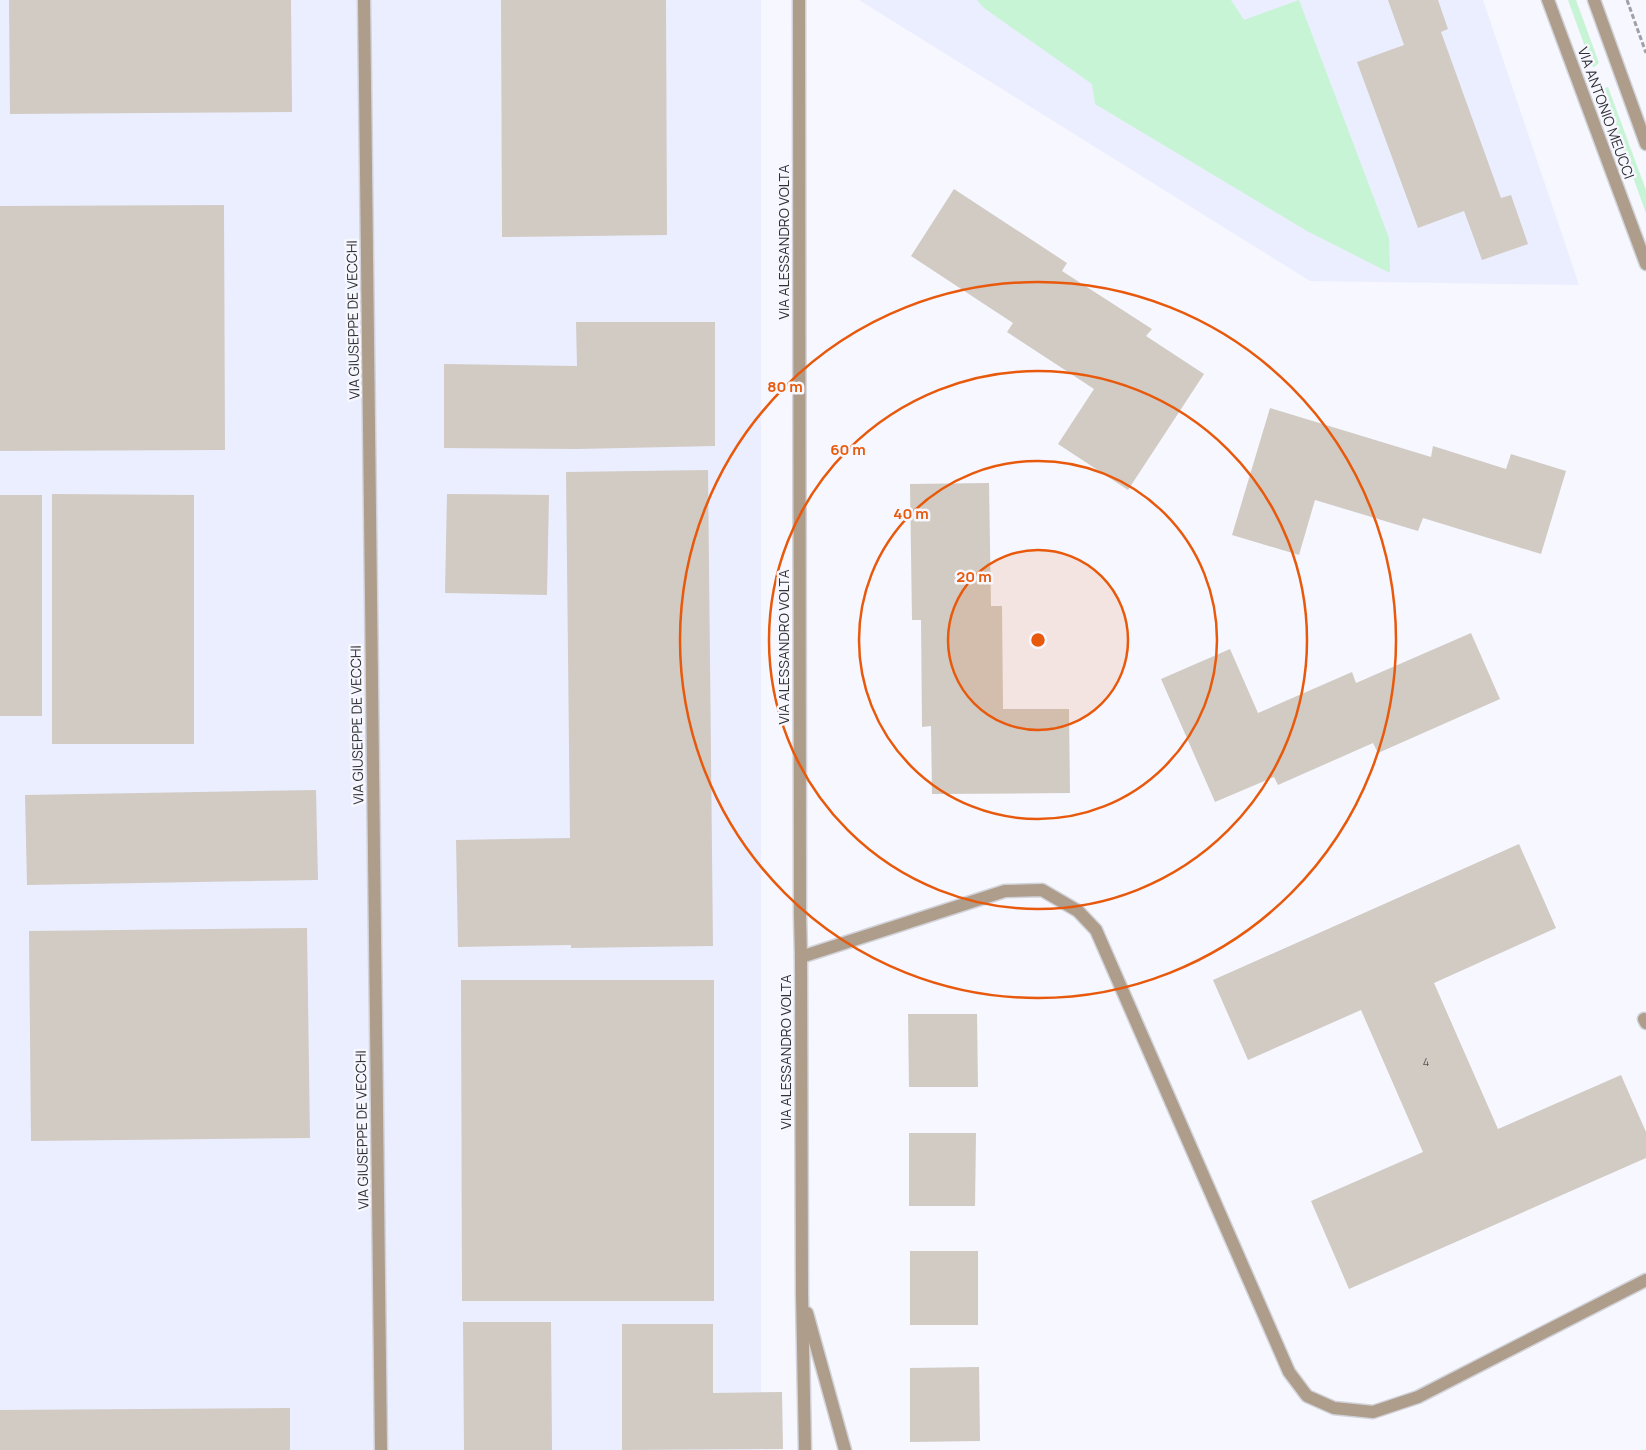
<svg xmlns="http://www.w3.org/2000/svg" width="1646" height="1450" font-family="Manrope,sans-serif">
<rect width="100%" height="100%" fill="#f6f7ff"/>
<!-- built -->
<g fill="#ebeefe">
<rect x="0" y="0" width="761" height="1450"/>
<path d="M859,0h624l96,285 -269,-4z"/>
</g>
<!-- green -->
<g fill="#c7f4d4">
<path d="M977,0h254l13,20 55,-20 90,238 1,35 -83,-42 -212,-127 -3,-20 -108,-76z"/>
<path d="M1568,0h8l23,63 -5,4 -2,-1z"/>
<path d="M1608,87l38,103v23l-45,-124z"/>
</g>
<!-- building -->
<g fill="#d1cbc3">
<path d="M9,0h282l1,112 -282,2z"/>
<path d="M501,0h165l1,235 -165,2z"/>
<path d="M1388,0h50l10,29 -7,3 60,166 10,-3 17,49 -46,16 -18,-49 -46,17 -61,-166 47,-17z"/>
<path d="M954,189l113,74 -5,8 90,58 -6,7 58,38 -76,116 -70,-46 36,-55 -87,-57 6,-9 -102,-67z"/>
<path d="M224,205l1,245 -225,1v-245z"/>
<path d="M576,322h139v124l-138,3 -133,-1v-84l133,2z"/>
<path d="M1270,408l161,49 2,-11 73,23 5,-15 55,17 -25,83 -118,-36 -5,13 -103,-31 -16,55 -67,-20z"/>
<path d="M708,470l5,476 -142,2v-3l-113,2 -2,-107 114,-2 -4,-366z"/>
<path d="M989,483l2,123h11l1,103h66l1,84 -138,1 -1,-68 -9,1 -1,-107h-9l-2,-136z"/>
<path d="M52,494l142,1v249h-142z"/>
<path d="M447,494l102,1 -2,100 -102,-2z"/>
<rect x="0" y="495" width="42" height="221"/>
<path d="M1471,633l29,66 -122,54 -5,-10 -95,42 -4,-8 -59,25 -54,-123 69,-30 28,64 94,-41 4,11z"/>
<path d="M316,790l2,90 -291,5 -2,-90z"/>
<path d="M1519,844l37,84 -122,55 64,146 123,-54 25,57v26l-297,131 -38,-88 112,-49 -62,-142 -113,50 -35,-80z"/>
<path d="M307,928l3,210 -279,3 -2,-210z"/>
<path d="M461,980h253v321h-252z"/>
<path d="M908,1014h69l1,73h-69z"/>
<path d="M909,1133h67l-1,73h-66z"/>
<rect x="910" y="1251" width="68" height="74"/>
<path d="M463,1322h88l1,128h-88z"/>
<path d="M622,1324h91v69l69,-1 1,57 -161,1z"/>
<path d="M979,1367l1,74 -70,1v-74z"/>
<path d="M290,1408v42h-290v-40z"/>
</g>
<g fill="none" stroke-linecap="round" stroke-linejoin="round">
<!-- minor casing -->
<g stroke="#d2d3da" stroke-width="15">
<g id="minor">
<path d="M364,0l17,1450"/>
<path d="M799,0l1,915 1,42 1,337 3,156"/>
<path d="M1548,0l98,264"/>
<path d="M1594,0l52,144"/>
<path d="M801,957l204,-66 37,-1 36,21 18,19 193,442 18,24 27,12 39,4 45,-15 228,-117"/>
<path d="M1644,1019l2,4"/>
<path d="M807,1313l38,137"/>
</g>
</g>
<!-- path -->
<path stroke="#a0a0a7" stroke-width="3" stroke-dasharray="5 2.5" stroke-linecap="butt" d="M1627,0l19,53"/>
<!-- minor -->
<use href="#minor" stroke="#ad9d8a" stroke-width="12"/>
</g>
<!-- distance rings -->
<circle cx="1038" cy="640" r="90" fill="#e8590c" fill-opacity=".12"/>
<g fill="none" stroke="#e8590c" stroke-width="2.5">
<circle cx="1038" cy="640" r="90"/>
<circle cx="1038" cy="640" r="179"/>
<circle cx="1038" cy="640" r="269"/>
<circle cx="1038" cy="640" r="358"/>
</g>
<g text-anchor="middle" stroke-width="5" stroke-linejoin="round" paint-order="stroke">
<!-- number labels -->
<g font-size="11" fill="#585758">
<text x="1426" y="1066">4</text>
</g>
<!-- street labels -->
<g font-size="14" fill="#303034" stroke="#f6f7ff">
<text transform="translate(1606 113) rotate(70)" y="5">VIA ANTONIO MEUCCI</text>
<text transform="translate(784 242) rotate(-90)" y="5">VIA ALESSANDRO VOLTA</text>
<text transform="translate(353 320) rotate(-91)" y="5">VIA GIUSEPPE DE VECCHI</text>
<text transform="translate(784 647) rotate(-90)" y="5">VIA ALESSANDRO VOLTA</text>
<text transform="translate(357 725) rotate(-91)" y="5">VIA GIUSEPPE DE VECCHI</text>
<text transform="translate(786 1052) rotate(-90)" y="5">VIA ALESSANDRO VOLTA</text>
<text transform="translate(362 1130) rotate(-91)" y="5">VIA GIUSEPPE DE VECCHI</text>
</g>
</g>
<circle cx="1038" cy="640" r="8" fill="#e8590c" stroke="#f6f7ff" stroke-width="2.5"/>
<g font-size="15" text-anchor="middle" font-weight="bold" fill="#e8590c" stroke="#f6f7ff" stroke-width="5" stroke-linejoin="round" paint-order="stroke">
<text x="785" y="392">80 m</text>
<text x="848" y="455">60 m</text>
<text x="911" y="519">40 m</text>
<text x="974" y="582">20 m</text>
</g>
</svg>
